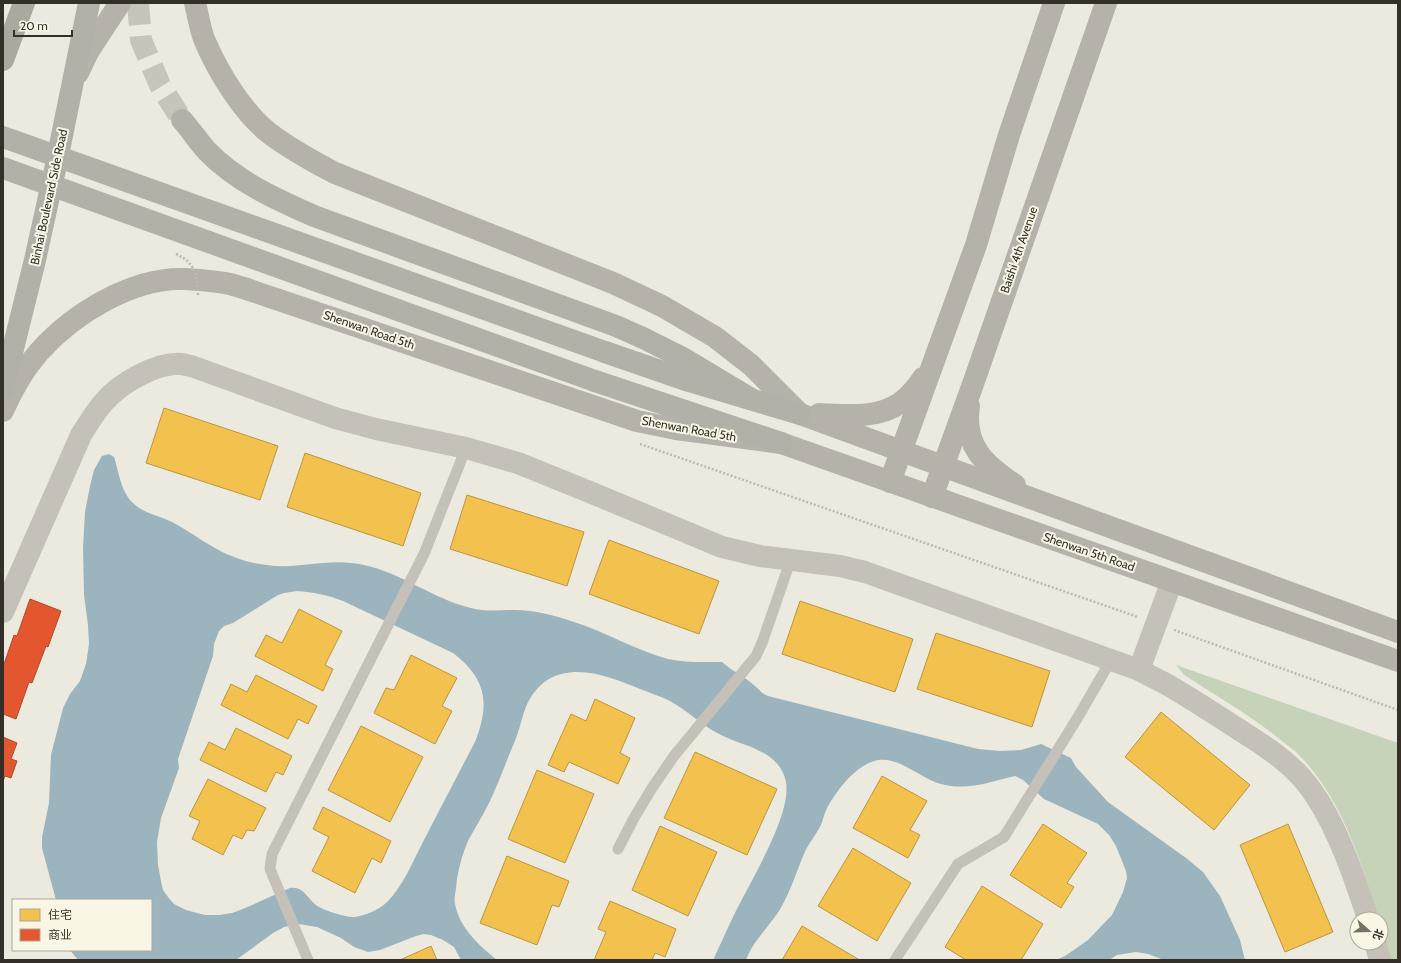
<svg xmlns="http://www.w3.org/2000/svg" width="1401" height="963" font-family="Cabin,'Noto Sans SC',sans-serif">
<rect width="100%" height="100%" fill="#eceadf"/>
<!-- green -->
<path fill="#c7d3b9" d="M1176,665l222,78v217h-7l-10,-34v-7h-2c-18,-58 -38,-123 -83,-167 -6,-5 -13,-10 -19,-15 -29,-23 -62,-42 -93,-62z"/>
<!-- water -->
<path fill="#9cb4bd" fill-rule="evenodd" d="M109,454l5,3c5,15 7,35 19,46 10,10 27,13 39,19 21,11 40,27 62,35 18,7 37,10 56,9 25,-2 50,-7 74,-1 38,8 69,34 107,43 14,4 28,2 43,2 21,0 40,5 60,12 32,10 61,28 94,37 17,4 36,3 54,3 10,9 25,16 34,25 5,4 5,6 12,9l210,53 22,2 21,-1 20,-6 30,14 5,9 32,35 78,56 17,14 17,24 20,44 5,20h-81l-16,-6 -12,-2 -19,3 -8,5h-53l9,-4 23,-16 24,-25 11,-23 4,-14 -1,-7 -10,-25 -7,-11 -11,-11 -54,-25 -21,-19 -8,-4c-26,6 -47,15 -74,8 -20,-5 -41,-27 -62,-24 -22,3 -42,30 -52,48 -3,6 -4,12 -6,17 -5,10 -13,19 -17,29 -7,16 -12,33 -20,48 -10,21 -30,36 -38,58h-33c7,-14 13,-29 20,-43 15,-32 59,-101 53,-135 -7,-33 -43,-35 -67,-48 -18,-9 -32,-24 -49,-33 -10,-5 -20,-8 -30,-12 -27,-11 -62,-26 -91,-10 -9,5 -16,14 -21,23 -6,12 -8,28 -14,41 -8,19 -15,39 -24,58 -6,13 -14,25 -21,38 -7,15 -12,34 -13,50 -1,5 -2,11 -1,15 5,25 24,41 42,56h-36l-7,-13 -11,-7 -12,-5 -7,-1 -8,2 -36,14 -12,2 -14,-5 -13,-9 -24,-11 -18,-3 -15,3 -11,6 -37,27h-158l-8,-10h81v-50h-95l-14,-52v-11l7,-34 2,-48 12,-47 7,-14 10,-13 6,-17 3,-20 -1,-19 -4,-30 -1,-47 2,-36 5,-26 4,-16 8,-14zM297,591c16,1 31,4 46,10l110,52c34,26 37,51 22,89 -18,34 -35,67 -52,100 -11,21 -20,44 -36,60 -8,8 -23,14 -33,15 -9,0 -28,-6 -35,-10 -12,-7 -14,-21 -29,-19l-47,21 -11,4 -13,2h-14l-19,-5 -12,-6 -6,-7 -5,-7 -2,-9 -3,-16 -1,-23 4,-24 18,-50 -1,-9 35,-103 1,-12 5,-13 5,-5 9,-3 45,-28 6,-2z"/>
<!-- homes -->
<g fill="#f2c14e" stroke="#b99642">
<path d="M164,408l114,38 -18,54 -114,-37z"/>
<path d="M305,453l116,40 -18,53 -116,-39z"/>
<path d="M467,495l117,37 -17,54 -117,-37z"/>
<path d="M609,540l110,41 -20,53 -110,-40z"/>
<path d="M800,601l113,38 -18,53 -113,-38z"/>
<path d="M299,609l43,22 -17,34 8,4 -10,22 -68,-35 11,-21 16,8z"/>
<path d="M936,633l114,38 -18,56 -115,-38z"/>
<path d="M411,655l46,23 -15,28 10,5 -17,33 -61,-31 12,-25 8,2z"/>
<path d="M256,675l61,31 -9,18 -10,-5 -10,20 -67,-34 10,-21 16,8z"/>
<path d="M595,699l40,19 -15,35 10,5 -12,26 -49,-22 -5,10 -16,-7 23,-51 15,7z"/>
<path d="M1161,712l89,73 -36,45 -89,-73z"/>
<path d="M361,726l62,31 -33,65 -62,-32z"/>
<path d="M236,728l56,28 -9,19 -7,-3 -10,20 -66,-32 9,-18 16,8z"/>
<path d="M695,752l82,37 -30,66 -83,-37z"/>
<path d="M537,770l57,24 -29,69 -57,-24z"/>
<path d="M882,776l45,25 -17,29 10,5 -12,23 -55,-30z"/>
<path d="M208,779l58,29 -12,23 -7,-1 -5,9 -9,-4 -10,20 -31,-16 8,-18 -11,-5z"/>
<path d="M323,807l68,34 -10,22 -9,-5 -17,35 -43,-22 17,-34 -16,-8z"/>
<path d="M1043,824l44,29 -20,30 7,4 -13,21 -51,-33z"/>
<path d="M1288,824l45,108 -48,20 -45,-107z"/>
<path d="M660,826l57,26 -29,64 -56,-26z"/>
<path d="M853,848l58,35 -34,58 -59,-35z"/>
<path d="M507,856l62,25 -10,26 -7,-2 -15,40 -57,-22z"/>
<path d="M982,886l61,38 -22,36h-55l-21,-13z"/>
<path d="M610,901l66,28 -11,28 -10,-4 -3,7h-58l12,-28 -8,-3z"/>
<path d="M802,926l56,33v1h-76z"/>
<path d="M431,946l6,14h-37z"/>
</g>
<!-- shops -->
<g fill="#e4572e" stroke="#b04b2c">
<path d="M30,599l31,12 -13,36 -2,-1 -14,37 -3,-1 -13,37 -13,-5v-47l11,-32 3,1z"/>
<path d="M3,737l14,6 -6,16 6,2 -6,17 -6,-2 -2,5z"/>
</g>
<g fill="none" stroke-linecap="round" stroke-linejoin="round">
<!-- primary-tunnel -->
<path stroke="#c7c5ba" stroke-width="22" stroke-dasharray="22 11" stroke-linecap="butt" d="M138,3l3,37 19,45 22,35"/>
<!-- path -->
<g stroke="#bdbab1" stroke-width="2.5" stroke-dasharray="2 2" stroke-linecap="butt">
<path d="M640,444l498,173"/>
<path d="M1174,630l224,80"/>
</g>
<!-- lane -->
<g stroke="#c5c1b8" stroke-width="11">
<path d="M618,849l16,-31 18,-30 22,-32 82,-100 6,-13 29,-84"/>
<path d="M308,960l-38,-91 2,-15 152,-300 42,-106"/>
<path d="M895,960l63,-96 46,-27 74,-120 33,-57"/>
</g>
<!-- street -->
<g stroke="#c5c1b8" stroke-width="22">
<path d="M3,612l78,-177c7,-11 14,-23 23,-33 16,-19 53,-40 78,-38 4,1 9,2 12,3l141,51 41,11 90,19 52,15 74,30 130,54 38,9 80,10 25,6 246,88 28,10 29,15c24,14 47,29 70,44 22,14 45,28 63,48 31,34 53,98 67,142"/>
<path d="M1139,670l33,-89"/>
<path d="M1375,943l5,17"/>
</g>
<!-- secondary -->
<g stroke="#b6b2a9" stroke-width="22">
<path d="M195,3c3,12 5,25 9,36 13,31 38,73 65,94 21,16 43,28 66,40l278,110 49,23 53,31 36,28 49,49 598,218"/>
<path d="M78,73l10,-21 32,-49"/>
<path d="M969,406c-6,40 16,59 46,79"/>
<path d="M3,411c9,-21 21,-42 36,-59 34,-38 93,-75 146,-73 14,1 31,2 45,5 15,4 31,10 46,15l361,122 39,8 105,14 617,218"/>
<path d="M819,414c26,1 59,5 81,-11 10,-7 17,-16 23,-25"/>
<path d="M890,482l86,-237 33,-110 45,-132"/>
<path d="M932,497l41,-113 133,-381"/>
</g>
<!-- primary -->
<g stroke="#b3b0a8" stroke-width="22">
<path d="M182,120c9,10 16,21 25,31 30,31 69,48 107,65l302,110 27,12 38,19 70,42"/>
<path d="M605,352l84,29 111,33"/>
<path d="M595,381l186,62"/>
<path d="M3,389l32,-129 21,-95 33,-162"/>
</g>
<!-- highway -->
<path stroke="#aba89e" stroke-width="22" d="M3,60l21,-57"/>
<!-- path-bridge -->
<path stroke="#bdbab1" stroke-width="2.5" stroke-dasharray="2 2" stroke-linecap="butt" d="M176,254c20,9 21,22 22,41"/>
<!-- primary-bridge -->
<g stroke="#b3b0a8" stroke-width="22">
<path d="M3,137l602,215"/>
<path d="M3,168l592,213"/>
</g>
</g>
<g text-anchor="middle" stroke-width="4" stroke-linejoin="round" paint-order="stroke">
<!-- street labels -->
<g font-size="12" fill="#353027" stroke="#f9f6e6">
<text transform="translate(49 197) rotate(-78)" y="4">Binhai Boulevard Side Road</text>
<text transform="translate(1019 250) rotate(-71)" y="4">Baishi 4th Avenue</text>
<text transform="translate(369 330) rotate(19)" y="4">Shenwan Road 5th</text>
<text transform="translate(689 429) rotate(10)" y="4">Shenwan Road 5th</text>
<text transform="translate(1089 552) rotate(19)" y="4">Shenwan 5th Road</text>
</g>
</g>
<!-- border -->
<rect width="1401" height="963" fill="none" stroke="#353027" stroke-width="8"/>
<!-- legend -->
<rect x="12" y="899" width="140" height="52" fill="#f9f6e6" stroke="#aba79a"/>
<rect x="20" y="909" width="20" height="12" fill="#f2c14e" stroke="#aba79a"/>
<text x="48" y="919" font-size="12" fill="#353027">住宅</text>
<rect x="20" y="929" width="20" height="12" fill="#e4572e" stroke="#aba79a"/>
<text x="48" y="939" font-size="12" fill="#353027">商业</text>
<!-- north arrow -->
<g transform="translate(1369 931) rotate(110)"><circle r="19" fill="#f9f6e6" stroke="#aba79a"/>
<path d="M0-3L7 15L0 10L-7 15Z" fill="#757167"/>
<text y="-6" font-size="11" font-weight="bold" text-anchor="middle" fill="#353027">北</text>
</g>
<!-- scale -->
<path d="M14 30v6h58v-6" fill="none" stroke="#353027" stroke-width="2"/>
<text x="20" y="30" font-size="12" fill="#353027" stroke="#f9f6e6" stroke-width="3" paint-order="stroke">20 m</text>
</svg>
